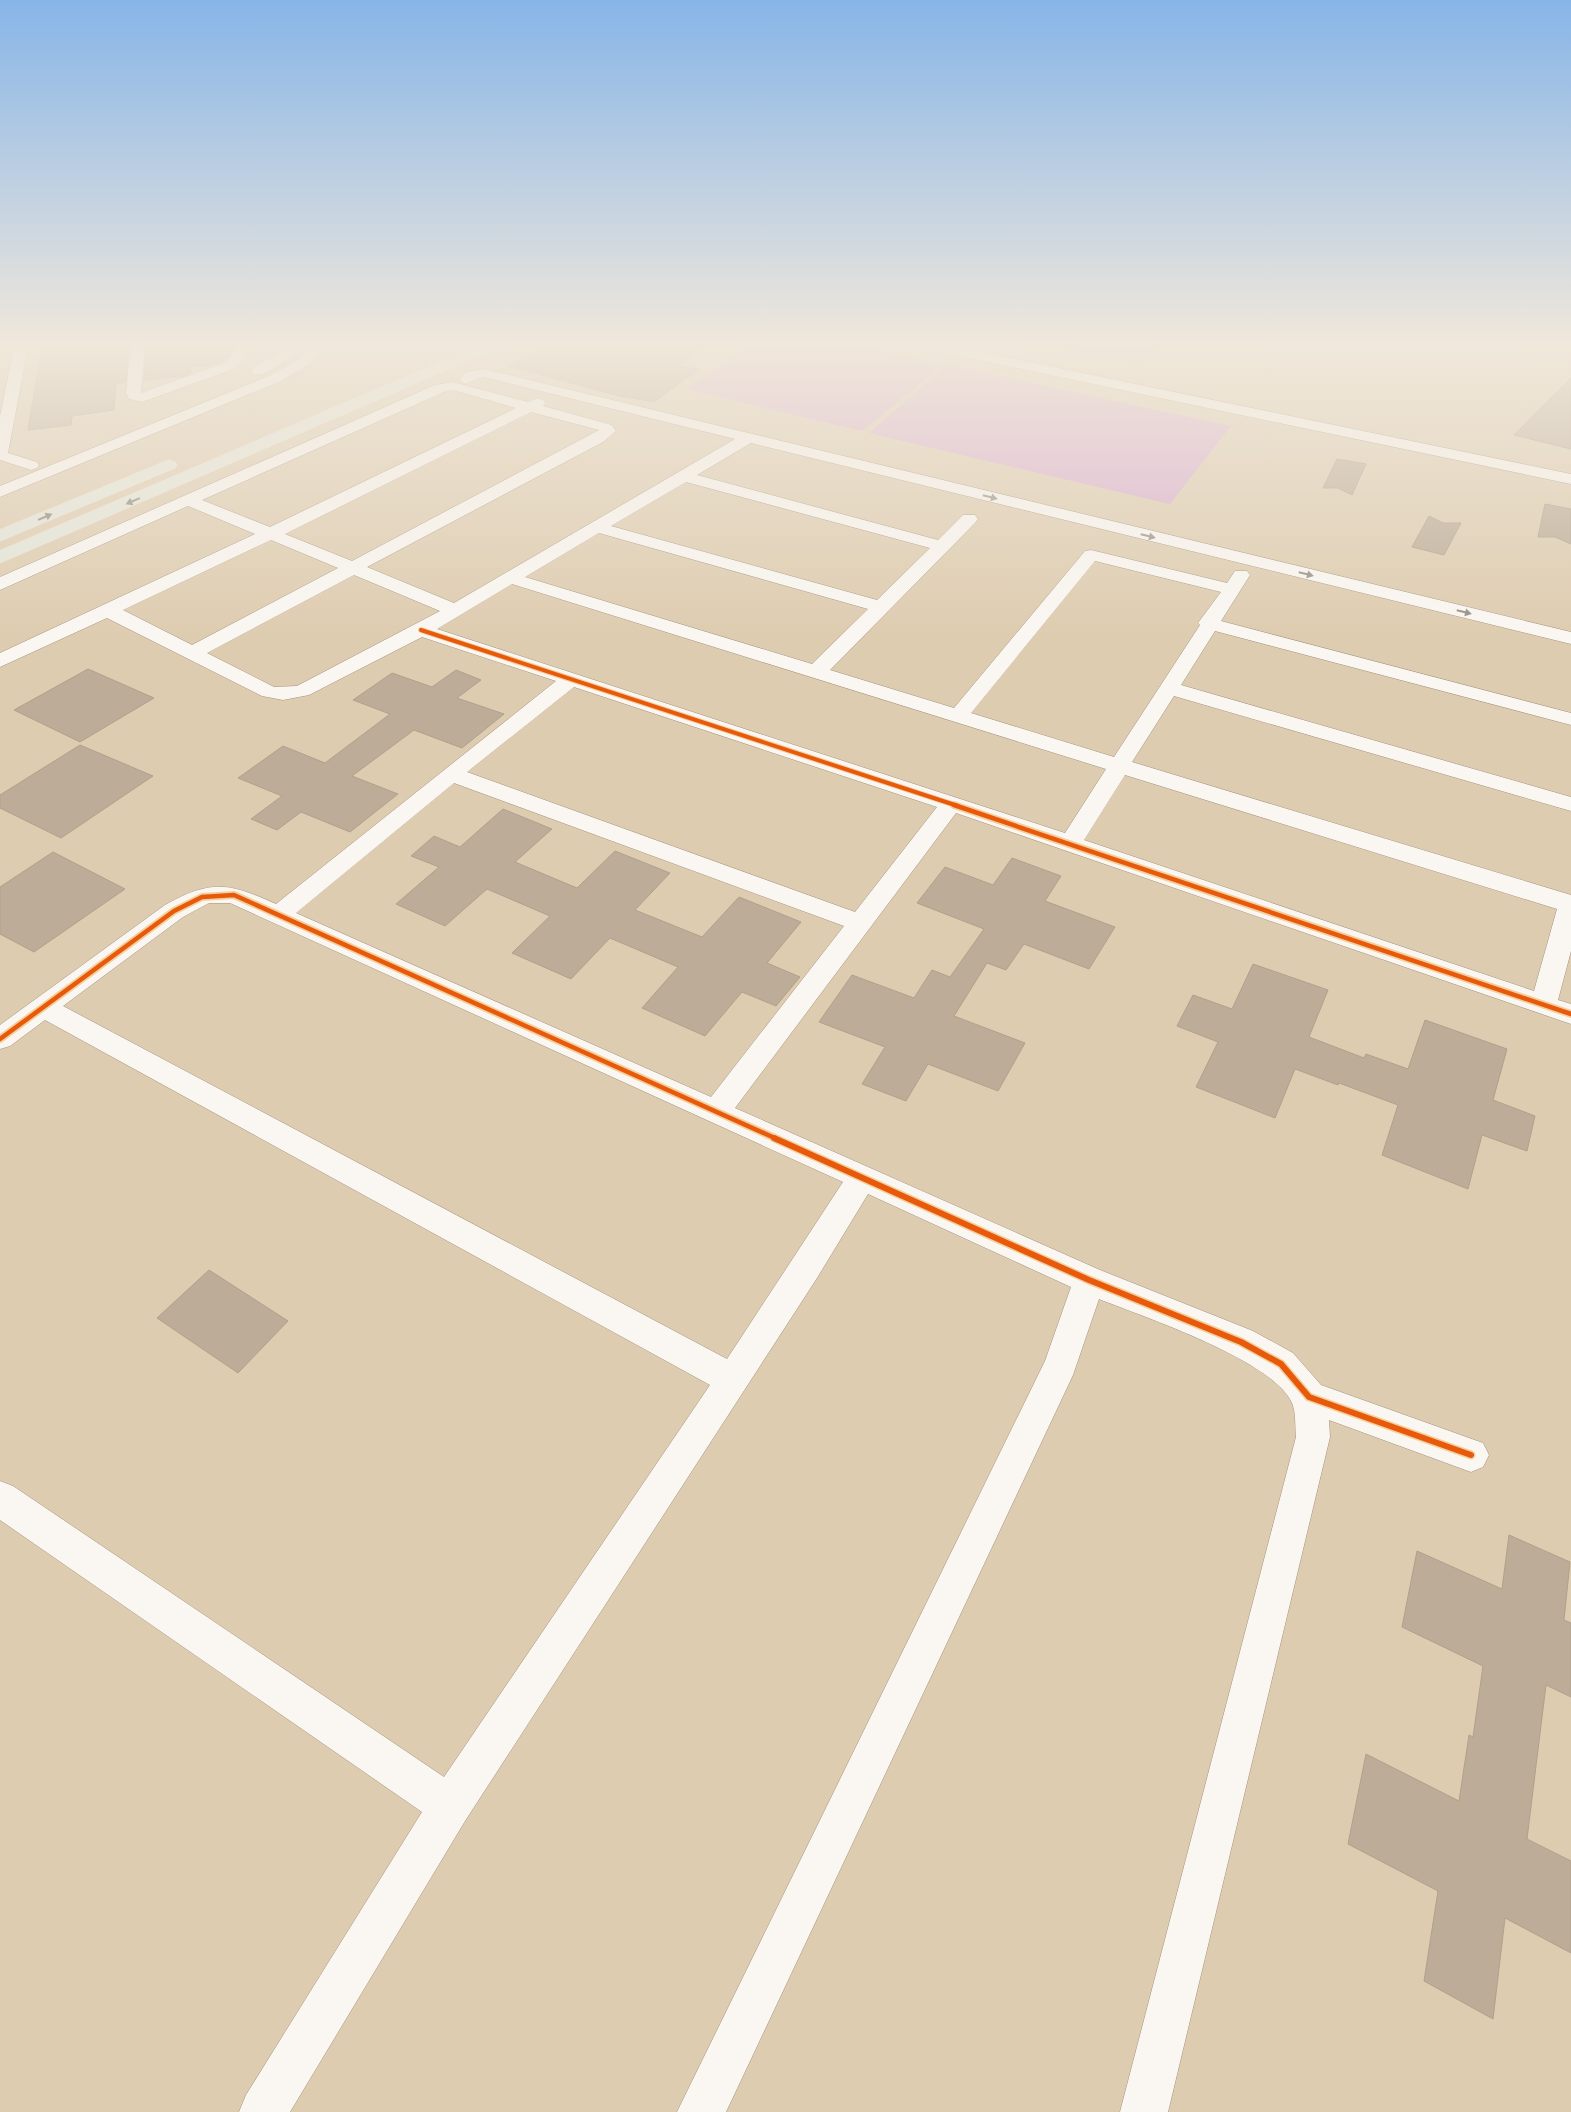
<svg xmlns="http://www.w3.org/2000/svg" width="1571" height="2112" font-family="Commissioner,sans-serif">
<rect width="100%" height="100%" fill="#deccb0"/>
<!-- green -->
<g fill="#daaed0">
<path d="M42,342h76v3l-77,8z"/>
<path d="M756,342h81l106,23 -81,66 -176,-42z"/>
<path d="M1036,342h130l-28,21z"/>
<path d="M947,365l284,61 -61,78 -301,-71z"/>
</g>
<!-- building -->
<g fill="#bdac98" stroke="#b1a08c">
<path d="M147,342h81l2,13 -14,9 -25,3v6l-7,3 -40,4z"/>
<path d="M556,342h153l-32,24 22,3 -45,33 -35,-6 -110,-30z"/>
<path d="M129,343l-4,39 -9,2 -2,26 -42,6 -1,9 -43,5 13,-77z"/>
<path d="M1571,378v71l-57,-14z"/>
<path d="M1337,459l29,5 -14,31 -14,-7h-15z"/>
<path d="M1545,504l26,5v35l-16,-7h-17z"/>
<path d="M1429,516l14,7h18l-17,32 -32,-8z"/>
<path d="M88,669l66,29 -74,44 -66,-32z"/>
<path d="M456,670l25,10 -24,18 47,16 -42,34 -48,-18 -62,46 46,18 -48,38 -49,-20 -24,18 -26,-11 31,-23 -44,-18 45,-32 42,17 65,-49 -37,-14 39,-27 40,14z"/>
<path d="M80,745l73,31 -92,62 -61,-30v-13z"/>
<path d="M503,809l49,20 -37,33 62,26 38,-37 55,22 -35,37 67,27 37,-40 62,25 -34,41 33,14 -24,29 -34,-14 -37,44 -63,-28 36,-41 -68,-29 -39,41 -59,-26 38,-37 -63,-27 -42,37 -49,-22 43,-37 -28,-11 23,-20 26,11z"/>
<path d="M53,852l72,37 -91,63 -34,-18v-47z"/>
<path d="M1012,858l49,18 -16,25 70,26 -26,42 -65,-25 -18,26 -19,-7 -33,53 71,27 -27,48 -70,-27 -22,37 -44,-17 23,-37 -66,-25 33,-47 62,23 18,-28 18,7 34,-48 -67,-26 28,-36 48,18z"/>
<path d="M1253,964l75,26 -19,47 55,21 2,-4 42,15 17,-49 82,29 -14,51 42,16 -8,35 -45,-16 -14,54 -86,-34 16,-50 -59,-22 -1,2 -43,-16 -20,49 -79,-31 22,-45 -41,-16 16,-31 39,14z"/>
<path d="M209,1270l79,51 -50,52 -81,-55z"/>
<path d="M1509,1535l61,27 -6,58 7,3v74l-25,-12 -19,154 44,22v92l-66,-35 -12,101 -69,-38 14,-90 -90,-47 18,-90 93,47 10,-66 4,2 10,-71 -81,-39 15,-76 85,38z"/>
</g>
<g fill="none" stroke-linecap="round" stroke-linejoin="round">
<!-- minor casing -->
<g stroke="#a3947e" stroke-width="1">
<g id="minor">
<path d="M15,342h14l-21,111 29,9 2,3 -2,3 -6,2 -31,-10v-44z"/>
<path d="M131,342h14l-4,51 83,-30 9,-8 2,-13h14l-2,14 -13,13 -92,33 -13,-3 -3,-6z"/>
<path d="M287,342h15c-10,13 -32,36 -49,32l-2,-3 2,-3 22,-13z"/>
<path d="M317,342h15l-22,22 -29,17 -281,116v-11l271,-111 29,-17z"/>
<path d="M905,342h28l638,132v10l-659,-138z"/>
<path d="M1542,342l29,1v8l-27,-6z"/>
<path d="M484,369l1087,263v12l-820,-201 -54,32 241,65 25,-25h12l3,4 -3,4 -145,147 124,38 131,-157 6,-1 136,33 8,-12h12l3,4 -29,46 350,92v12l-356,-94 -34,54 390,112v14l-397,-115 -42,66 439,133v56l-13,49 13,4v20l-615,-211 -221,295 365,162 153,61 40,22 28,32 162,58 6,12 -6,12 -12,5 -142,-52 1,17 -162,675h-48l176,-675c-1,-10 0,-25 -4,-34 -19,-43 -148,-86 -193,-104l-26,76 -347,737h-49l368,-751 26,-74 -203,-93 -51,84 -352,543 -175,291h-51l7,-17 176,-283 -422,-292v-39l13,5 431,291 266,-392 -665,-365 -35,26 -10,3v-24l165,-120c47,-26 64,-22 111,-1l280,-223 -134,-44 -113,58 -26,5 -21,-4 -155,-78 -107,49v-14l255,-119 -67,-28 -188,84v-13l435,-192 18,-3 75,20 10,-4 5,2 3,3 -3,3 69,19 4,6 -13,11 -236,125 87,36 281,-164 -251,-62 -8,2 -10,5 -7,-4 7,-8zM453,390l63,18 -246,119 -68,-27 242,-108zM531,412l68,18 -247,131 -67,-27zM686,482l244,66 -53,52 -266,-74zM599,533l269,76 -56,55 -287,-87zM271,540l67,28 -146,77 -69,-35zM1095,561l126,31 -23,31 2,2 -86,132 -143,-44zM354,575l86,36 -143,75 -23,1 -67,-34zM512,584l594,185 -41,64 -628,-204zM574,687l363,120 -82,105 -388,-140zM1125,775l432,134 -23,82 -450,-151zM454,783l390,143 -133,171 -415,-184zM209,903h21l613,279 -116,177 -664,-353 120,-89z"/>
</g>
</g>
<!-- major casing -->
<g stroke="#f0e8db" stroke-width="1">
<g id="major">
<path d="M487,342h19l-2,3 -504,218v-12z"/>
<path d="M169,460l6,2 2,3 -2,3 -175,73v-11z"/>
</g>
</g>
<!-- path -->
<g stroke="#d5cfc5" stroke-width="2" stroke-dasharray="0.5 2" stroke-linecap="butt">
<path d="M1052,342l84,17 21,-17"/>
<path d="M1140,342l9,6"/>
<path d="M1035,349l10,-7"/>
</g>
<!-- minor -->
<use href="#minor" fill="#faf7f3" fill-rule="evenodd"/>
<!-- major -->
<use href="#major" fill="#e4e6db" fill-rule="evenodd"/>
<!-- cycleway-far2 casing -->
<g stroke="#f2d09c" stroke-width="6">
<path id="cycleway-far2" d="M421,630l537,176"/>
</g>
<!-- cycleway-far1 casing -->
<g stroke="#f2d09c" stroke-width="8">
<g id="cycleway-far1">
<path d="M954,805l617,209"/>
<path d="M0,1039l174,-128 28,-14 32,-2 543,244"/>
</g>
</g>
<!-- cycleway casing -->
<g stroke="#f2d09c" stroke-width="9">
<path id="cycleway" d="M774,1138l315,142 152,62 40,22 28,33 162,58"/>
</g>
<!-- cycleway-far2 -->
<use href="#cycleway-far2" stroke="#e8590c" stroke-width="4"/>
<!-- cycleway-far1 -->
<use href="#cycleway-far1" stroke="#e8590c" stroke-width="4.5"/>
<!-- cycleway -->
<use href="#cycleway" stroke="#e8590c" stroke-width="6"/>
</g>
<!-- one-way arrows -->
<defs><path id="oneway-solid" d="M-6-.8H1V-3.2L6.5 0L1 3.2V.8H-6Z" transform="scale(1.25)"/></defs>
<g fill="#979086">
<use href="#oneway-solid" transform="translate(990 497) rotate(14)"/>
<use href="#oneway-solid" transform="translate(1148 536) rotate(14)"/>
<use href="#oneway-solid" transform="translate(1306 574) rotate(14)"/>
<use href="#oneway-solid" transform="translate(1464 612) rotate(14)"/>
</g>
<g fill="#8b8779">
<use href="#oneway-solid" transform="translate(133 501) rotate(157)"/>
<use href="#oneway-solid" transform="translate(45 517) rotate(-23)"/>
</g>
<!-- sky -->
<linearGradient id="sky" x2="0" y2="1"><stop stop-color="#87b5e8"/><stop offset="0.54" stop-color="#f0e8db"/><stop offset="1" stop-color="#f0e8db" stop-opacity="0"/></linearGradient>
<rect width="1571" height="638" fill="url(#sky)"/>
</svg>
